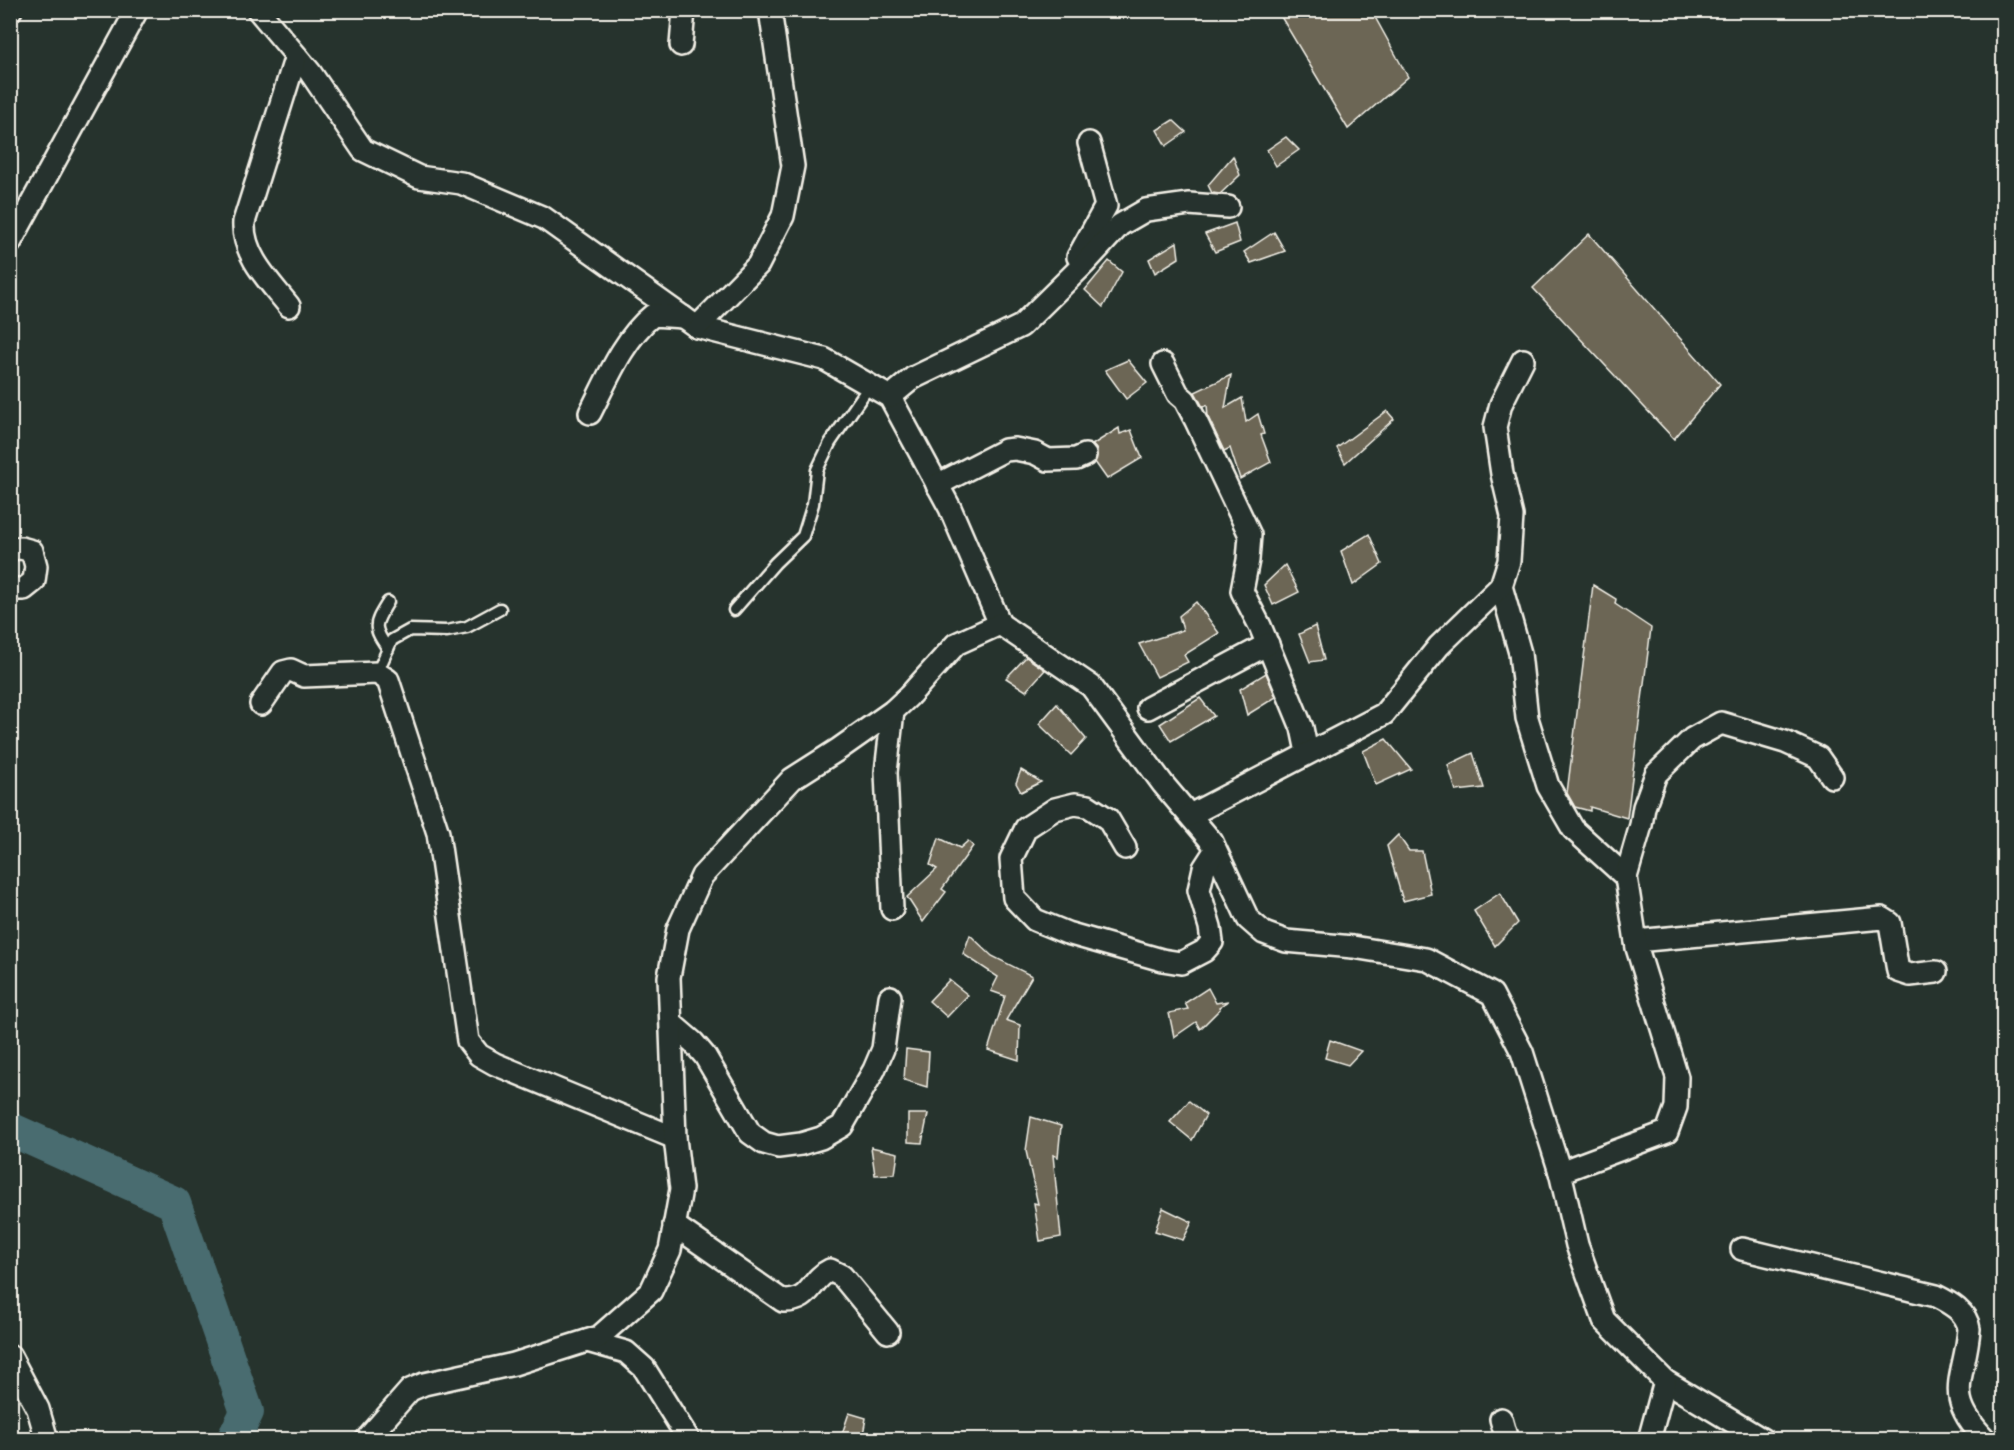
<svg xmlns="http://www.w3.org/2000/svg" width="2014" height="1450" font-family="Mali,sans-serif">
<rect width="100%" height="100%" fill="#26332d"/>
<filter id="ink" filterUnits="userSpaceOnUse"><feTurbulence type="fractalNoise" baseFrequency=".0167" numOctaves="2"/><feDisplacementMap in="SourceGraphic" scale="12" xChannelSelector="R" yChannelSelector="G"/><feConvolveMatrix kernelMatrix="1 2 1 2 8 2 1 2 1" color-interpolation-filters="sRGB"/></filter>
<g filter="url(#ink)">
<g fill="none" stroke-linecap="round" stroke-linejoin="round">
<!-- river -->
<path stroke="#496c70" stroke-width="34" d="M10,1129l164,74 73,209 -14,28"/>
</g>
<!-- building -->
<g fill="#6c6655" stroke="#f4f1e8" stroke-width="1.5">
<path d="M1277,10h94l37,67 -60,52z"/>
<path d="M1173,120l13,12 -20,14 -9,-16z"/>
<path d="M1286,137l13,13 -23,16 -9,-16z"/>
<path d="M1233,156l7,19 -20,19 -8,-1 -4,-8z"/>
<path d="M1235,223l5,19 -25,10 -10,-18z"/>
<path d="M1274,232l11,19 -34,12 -7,-11z"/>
<path d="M1589,234l131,150 -46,55 -141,-151z"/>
<path d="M1177,242l2,16 -24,15 -6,-14z"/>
<path d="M1109,261l13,11 -19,35 -18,-17z"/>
<path d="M1128,360l19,23 -21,16 -21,-29z"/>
<path d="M1231,375l-6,33 17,-10 4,24 12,-8 6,20 -3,1 10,27 -31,17 -10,-31 -6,3 -16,-34 -1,-12 -4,2 -8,-15z"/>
<path d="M1387,411l7,8 -49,44 -8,-15z"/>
<path d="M1119,428l1,6 11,-4 11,28 -35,21 -12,-17 2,-12 -5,-5z"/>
<path d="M1369,534l13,30 -29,21 -12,-34z"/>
<path d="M1285,565l14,27 -26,13 -9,-20z"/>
<path d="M1593,585l23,14 -1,5 36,24 -24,190 -37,-11v4l-15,-4 -8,-14z"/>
<path d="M1196,602l23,31 -35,22 4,7 -31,15 -18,-33 44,-14 -4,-14z"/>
<path d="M1315,626l9,34 -14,2 -11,-28z"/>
<path d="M1026,657l19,13 -19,21 -20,-13z"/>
<path d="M1266,673l10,24 -29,18 -7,-26z"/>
<path d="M1200,698l14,18 -43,25 -11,-17z"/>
<path d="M1057,704l29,35 -15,16 -32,-31z"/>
<path d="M1386,739l25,30 -35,16 -13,-34z"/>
<path d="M1473,753l11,35 -28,3 -8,-26z"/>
<path d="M1021,770l20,12 -20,10 -5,-9z"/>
<path d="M1398,835l11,16h13l9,43 -28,7 -16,-55z"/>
<path d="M939,838l21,10 8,-7 5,5 -31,43 4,3 -23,30 -16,-25 30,-28 -7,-4z"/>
<path d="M1500,893l18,30 -23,23 -21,-35z"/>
<path d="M970,935l22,21 40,20 -26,44 14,5 -1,35 -31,-10 17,-54 -14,-5 7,-14 -35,-23z"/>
<path d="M949,980l19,15 -21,22 -18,-16z"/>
<path d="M1208,988l8,15 12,-2 -9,6 1,2 -20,20 -4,-7 -22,15 -5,-24 19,-4 -3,-6z"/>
<path d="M1330,1040l31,11 -13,14 -23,-7z"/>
<path d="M906,1049l23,3 -2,35 -23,-7z"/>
<path d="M1189,1101l17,14 -14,25 -22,-18z"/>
<path d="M908,1114h20l-6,29 -14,-1z"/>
<path d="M1031,1117l30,9 -3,31 -5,-2 8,82 -21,4 -6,-38 4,1 -12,-53z"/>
<path d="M871,1147l27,6 -3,21 -20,1z"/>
<path d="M1163,1208l29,14 -9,18 -28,-9z"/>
<path d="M849,1413l17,5 -4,22h-22z"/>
</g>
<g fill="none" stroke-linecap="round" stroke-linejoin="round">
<!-- service casing -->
<g stroke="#f4f1e8" stroke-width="15">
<g id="service">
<path d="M734,610l41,-47 28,-27 10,-32 4,-34 13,-27 40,-58"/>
<path d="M388,649c-16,-23 -14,-24 0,-47"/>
<path d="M377,673l15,-33 18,-10 37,1 20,-4 33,-18"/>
</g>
</g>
<!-- minor casing -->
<g stroke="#f4f1e8" stroke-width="26">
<g id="minor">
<path d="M258,10l52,62 53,78 56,27 42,6 83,35 153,109 127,32 66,38 60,111 50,116 91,62 72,98 49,58 36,77 16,14 22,8 67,6 73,12 66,35 30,58 38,120 17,73 27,75 61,61 98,59"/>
<path d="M10,11l1,-1"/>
<path d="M681,45l3,-35"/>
<path d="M10,243l127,-233"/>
<path d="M1078,257l28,-51 -17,-63"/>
<path d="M289,306c-19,-24 -47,-51 -45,-84l52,-166"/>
<path d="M697,327l61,-62 25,-49 10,-50 -23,-156"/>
<path d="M1523,360l-22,44 -6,23 7,47 10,42 -3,45 -8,25 19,67 7,65 21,68 25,43 53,48"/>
<path d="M1163,364l15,30 7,6 11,21 54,114 -2,25 -6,31 18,35 42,102 5,24"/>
<path d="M890,397l23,-19 108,-52 64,-63 35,-38 26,-15 43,-6 39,3"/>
<path d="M590,413c17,-33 33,-74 63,-98l30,2"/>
<path d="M937,485l68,-35 10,-1 20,4 13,7 28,-1 9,-4"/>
<path d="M10,549l11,-1 11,3 4,15 -2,15 -10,8h-14"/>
<path d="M261,704l22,-32 8,-2 13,6 73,-3 11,7 50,153 30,208 11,14 16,9 180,74"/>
<path d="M1148,708l120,-64"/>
<path d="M1190,815l194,-101 55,-68 62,-60"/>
<path d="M1125,848l-17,-29 -20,-13 -13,-2 -20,5 -29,19 -15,31 3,39 21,22 32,13 95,27 19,3 23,-12 8,-9 -2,-15 -11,-37 5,-22 11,-17"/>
<path d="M892,909l-6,-137 7,-61"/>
<path d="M1636,941l246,-23 8,5 8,48 12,4 26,-3"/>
<path d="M672,1024l21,18 12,14 45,77 14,10 14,4 23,-3 20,-6 21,-12 32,-56 9,-21 7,-52"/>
<path d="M1560,1172l107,-40 9,-25 1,-30 -40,-129 -11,-71 15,-52 3,-18 12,-33 36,-35 29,-16 64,19 33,15 14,20"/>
<path d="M674,1225l109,76c29,1 26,-21 47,-31l12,6 46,56"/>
<path d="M1742,1249l194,47c14,7 31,16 33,33 -4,51 -27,66 16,110"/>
<path d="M587,1341l39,11 18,16 45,72"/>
<path d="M10,1356l28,53 9,31"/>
<path d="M1501,1419l6,21"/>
<path d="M366,1440l44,-50 14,-6 90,-20 85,-27 52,-46 19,-41 11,-61 -6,-51 -6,-161 9,-48 24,-53 90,-97 47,-30 54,-38 16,-15 47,-52 44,-20"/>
<path d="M1649,1440l16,-59"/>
</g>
</g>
<!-- service -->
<use href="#service" stroke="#26332d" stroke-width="10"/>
<!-- minor -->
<use href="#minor" stroke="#26332d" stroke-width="21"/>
</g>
</g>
<!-- margin -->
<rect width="2014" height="1450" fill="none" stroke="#26332d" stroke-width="36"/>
<rect x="18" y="18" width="1978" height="1414" fill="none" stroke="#f4f1e8" stroke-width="2" filter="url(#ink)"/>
</svg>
